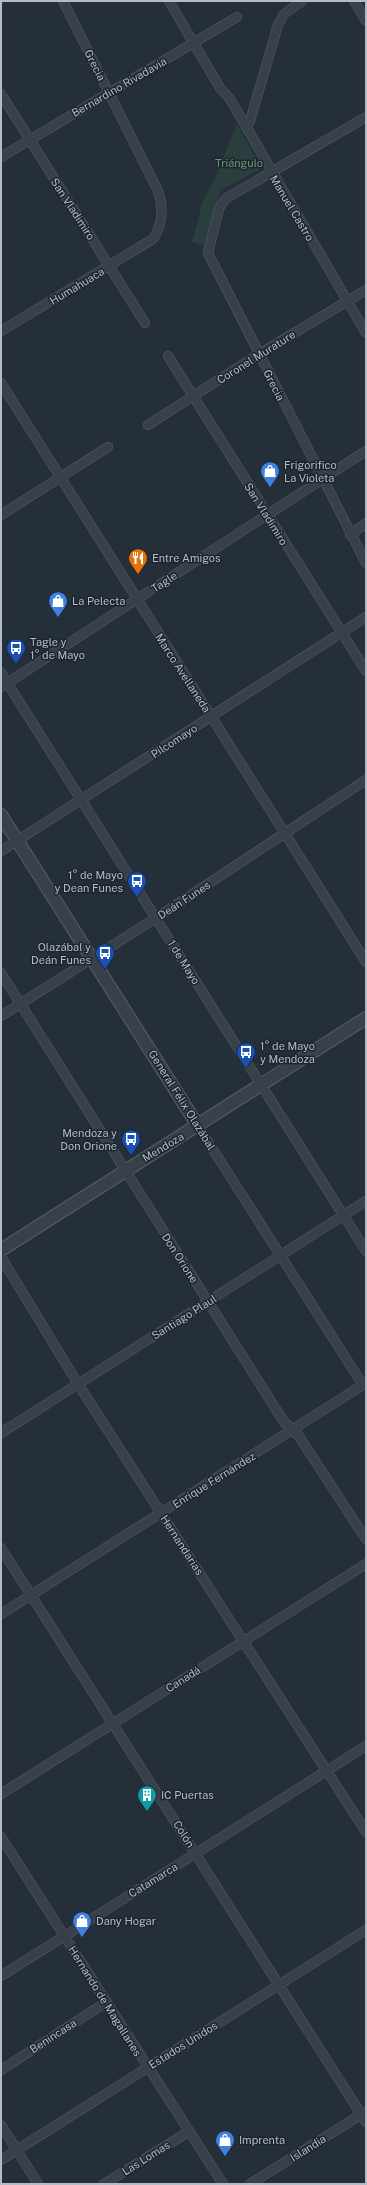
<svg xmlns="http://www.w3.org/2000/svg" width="367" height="2185" font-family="'Public Sans',sans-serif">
<rect width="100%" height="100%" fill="#242f39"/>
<!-- green -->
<path fill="#293e3d" d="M237,124l23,42 -1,4 -38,20 -17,56 -12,-4 11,-42 10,-17z"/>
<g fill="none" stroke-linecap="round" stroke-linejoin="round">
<!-- minor casing -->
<g stroke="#565f68" stroke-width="10">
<g id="minor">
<path d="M169,1l51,87 10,11 136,234"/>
<path d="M354,1l12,20"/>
<path d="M1,94l144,229"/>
<path d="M366,117l-141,82 -6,10 -11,44 158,310"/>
<path d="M246,127l4,-6 28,-96 6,-11 18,-13"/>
<path d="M1,157l236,-140"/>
<path d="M1,331l152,-92c10,-15 11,-34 4,-50l-94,-188"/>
<path d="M168,356l198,315"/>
<path d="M1,383l365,579"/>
<path d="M148,425l111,-71 107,-64"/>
<path d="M1,515l107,-68"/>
<path d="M350,535l16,-12"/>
<path d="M1,673l365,578"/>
<path d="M1,687l365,-236"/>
<path d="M1,851l365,-234"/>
<path d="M1,973l283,449 14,13 68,104"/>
<path d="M1,1016l155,-98 210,-138"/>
<path d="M198,1126l165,259"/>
<path d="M1,1257l77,127 288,448"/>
<path d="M1,1433l365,-232"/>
<path d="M1,1548l365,574"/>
<path d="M1,1614l365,-231"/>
<path d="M1,1794l365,-230"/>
<path d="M1,1837l222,347"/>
<path d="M1,1976l365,-230"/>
<path d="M1,2070l104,-67"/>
<path d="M1,2125l37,59"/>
<path d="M1,2160l365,-230"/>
<path d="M104,2184l84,-52"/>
<path d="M250,2184l115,-72"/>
</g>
</g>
<!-- tertiary casing -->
<g stroke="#565f68" stroke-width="14">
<g id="tertiary">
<path d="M1,815l197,311"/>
<path d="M1,1250l365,-232"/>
</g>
</g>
<!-- minor -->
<use href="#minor" stroke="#38414a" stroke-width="9"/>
<!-- tertiary -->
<use href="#tertiary" stroke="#38414a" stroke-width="12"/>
</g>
<!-- icons -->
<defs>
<g id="shop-pin" transform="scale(1)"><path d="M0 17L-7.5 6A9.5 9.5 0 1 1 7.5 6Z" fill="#3f7fe0" stroke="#1d262f"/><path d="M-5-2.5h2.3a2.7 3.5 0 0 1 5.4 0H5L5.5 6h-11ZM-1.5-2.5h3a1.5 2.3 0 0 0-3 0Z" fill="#fff"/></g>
<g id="restaurant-pin" transform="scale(1)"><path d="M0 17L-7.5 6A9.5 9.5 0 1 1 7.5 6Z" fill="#e8710a" stroke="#1d262f"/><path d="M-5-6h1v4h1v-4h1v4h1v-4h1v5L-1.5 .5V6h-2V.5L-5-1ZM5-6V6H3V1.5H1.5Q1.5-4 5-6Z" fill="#fff"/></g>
<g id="bus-pin" transform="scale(1)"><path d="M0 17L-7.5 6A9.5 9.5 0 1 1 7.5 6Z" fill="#1a4fb4" stroke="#1d262f"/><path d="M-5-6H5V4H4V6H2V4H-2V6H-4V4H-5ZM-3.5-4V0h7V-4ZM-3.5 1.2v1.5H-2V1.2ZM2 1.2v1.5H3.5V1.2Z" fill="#fff"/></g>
<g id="building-pin" transform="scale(1)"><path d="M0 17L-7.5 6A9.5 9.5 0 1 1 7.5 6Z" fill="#0f9aa8" stroke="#1d262f"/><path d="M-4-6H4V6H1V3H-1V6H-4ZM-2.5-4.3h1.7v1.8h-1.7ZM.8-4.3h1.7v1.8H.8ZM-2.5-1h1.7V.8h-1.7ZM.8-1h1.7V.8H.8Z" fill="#fff"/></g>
</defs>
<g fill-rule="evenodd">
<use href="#shop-pin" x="270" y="471"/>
<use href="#restaurant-pin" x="138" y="558"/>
<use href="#shop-pin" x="58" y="601"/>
<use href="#bus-pin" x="16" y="648"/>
<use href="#bus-pin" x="137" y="881"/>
<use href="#bus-pin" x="105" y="953"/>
<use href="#bus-pin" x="246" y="1052"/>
<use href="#bus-pin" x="131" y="1139"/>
<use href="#building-pin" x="147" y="1795"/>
<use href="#shop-pin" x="82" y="1921"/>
<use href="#shop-pin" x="225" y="2140"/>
</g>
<g text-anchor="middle" stroke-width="3" stroke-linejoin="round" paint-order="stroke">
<!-- street labels -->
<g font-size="11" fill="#b3bcc6" stroke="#1d262f">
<text transform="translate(95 65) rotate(63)" y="4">Grecia</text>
<text transform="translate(119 87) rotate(-30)" y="4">Bernardino Rivadavia</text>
<text transform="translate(292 208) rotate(59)" y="4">Manuel Castro</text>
<text transform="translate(73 209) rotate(57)" y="4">San Vladimiro</text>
<text transform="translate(77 286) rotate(-31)" y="4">Humahuaca</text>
<text transform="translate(256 357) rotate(-32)" y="4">Coronel Murature</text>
<text transform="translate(274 385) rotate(63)" y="4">Grecia</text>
<text transform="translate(266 514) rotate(58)" y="4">San Vladimiro</text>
<text transform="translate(164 582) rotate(-33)" y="4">Tagle</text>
<text transform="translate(183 673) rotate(57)" y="4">Marco Avellaneda</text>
<text transform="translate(174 741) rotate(-33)" y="4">Pilcomayo</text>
<text transform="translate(184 900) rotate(-33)" y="4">Deán Funes</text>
<text transform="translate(184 962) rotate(58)" y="4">1 de Mayo</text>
<text transform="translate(182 1100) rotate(58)" y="4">General Félix Olazábal</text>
<text transform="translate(163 1147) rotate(-31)" y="4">Mendoza</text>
<text transform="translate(180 1258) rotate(57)" y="4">Don Orione</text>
<text transform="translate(184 1317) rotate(-32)" y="4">Santiago Plaul</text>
<text transform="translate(214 1480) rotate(-32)" y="4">Enrique Fernández</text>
<text transform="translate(182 1545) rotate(57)" y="4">Hernandarias</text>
<text transform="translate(183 1679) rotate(-32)" y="4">Canadá</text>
<text transform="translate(184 1834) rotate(58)" y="4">Colón</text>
<text transform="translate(153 1880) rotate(-32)" y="4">Catamarca</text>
<text transform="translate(105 2001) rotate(58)" y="4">Hernando de Magallanes</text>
<text transform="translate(53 2036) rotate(-33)" y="4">Benincasa</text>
<text transform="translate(183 2045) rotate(-32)" y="4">Estados Unidos</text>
<text transform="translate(308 2148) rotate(-32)" y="4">Islandia</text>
<text transform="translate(146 2158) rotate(-32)" y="4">Las Lomas</text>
</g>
<!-- park labels -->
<g font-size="11" fill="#6c9572" stroke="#1d262f">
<text x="239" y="167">Triángulo</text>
</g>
<!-- poi labels -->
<g font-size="11" fill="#b3bcc6" stroke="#1d262f" text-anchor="start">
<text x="284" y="469">Frigorifico<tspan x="284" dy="13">La Violeta</tspan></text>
<text x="152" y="562">Entre Amigos</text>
<text x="72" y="605">La Pelecta</text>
<text x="30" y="646">Tagle y<tspan x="30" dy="13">1° de Mayo</tspan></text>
<text x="123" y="879" text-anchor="end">1° de Mayo<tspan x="123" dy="13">y Dean Funes</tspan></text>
<text x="91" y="951" text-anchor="end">Olazábal y<tspan x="91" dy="13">Deán Funes</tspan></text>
<text x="260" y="1050">1° de Mayo<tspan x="260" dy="13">y Mendoza</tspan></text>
<text x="117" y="1137" text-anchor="end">Mendoza y<tspan x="117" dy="13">Don Orione</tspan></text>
<text x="161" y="1799">IC Puertas</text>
<text x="96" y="1925">Dany Hogar</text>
<text x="239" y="2144">Imprenta</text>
</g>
</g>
<!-- border -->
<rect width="367" height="2185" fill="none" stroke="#b3bcc6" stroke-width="4"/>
</svg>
